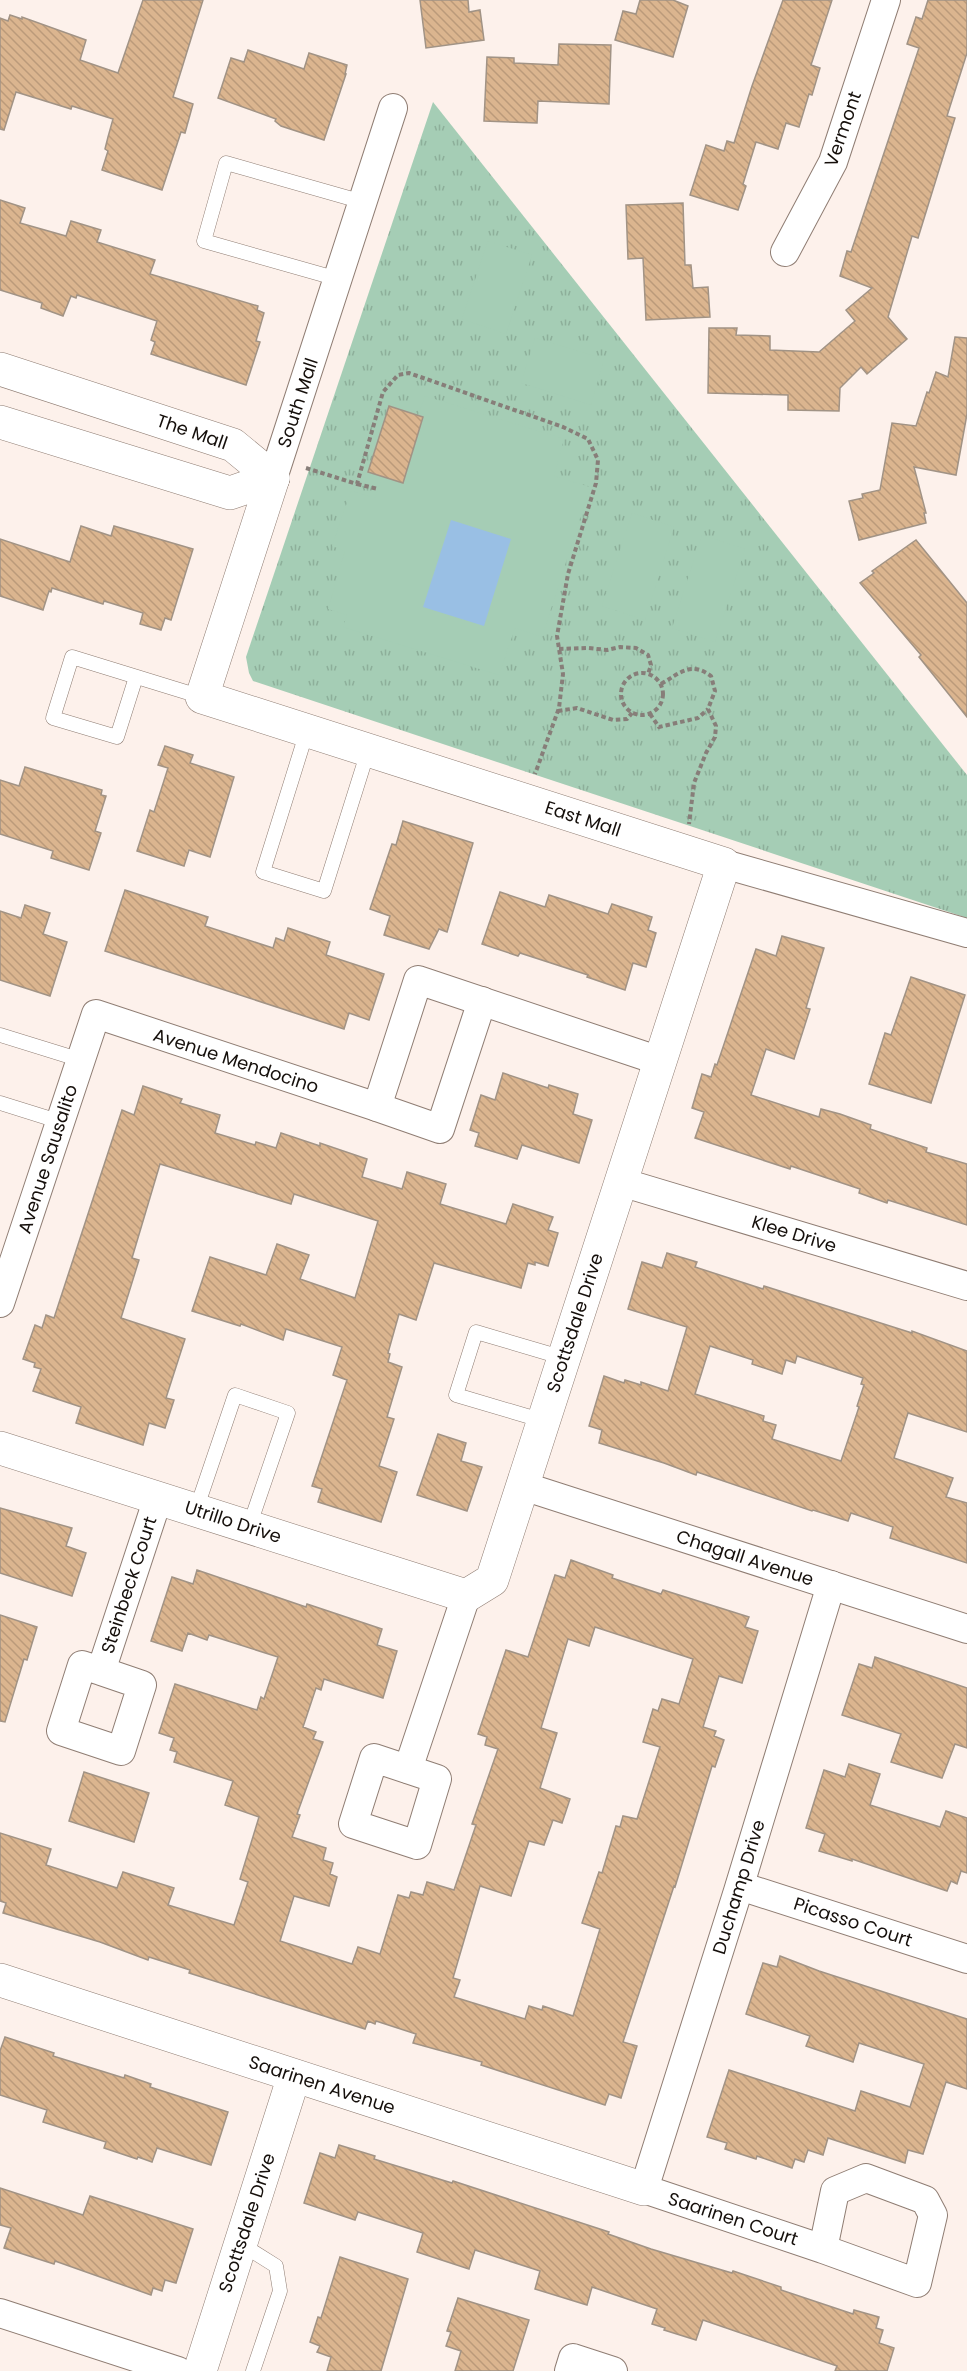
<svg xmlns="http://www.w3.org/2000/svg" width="967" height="2371" font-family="Poppins,sans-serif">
<defs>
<pattern id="park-tufts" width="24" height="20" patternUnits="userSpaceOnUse" patternTransform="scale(1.5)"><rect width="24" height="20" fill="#a5cdb5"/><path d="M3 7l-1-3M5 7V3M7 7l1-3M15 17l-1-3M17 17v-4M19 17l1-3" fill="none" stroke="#8daf9a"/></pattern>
<pattern id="building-back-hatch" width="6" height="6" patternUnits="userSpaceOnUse" patternTransform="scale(1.5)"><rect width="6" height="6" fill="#dbb58f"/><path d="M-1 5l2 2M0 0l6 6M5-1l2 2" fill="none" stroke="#bb9a7a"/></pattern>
</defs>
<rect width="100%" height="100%" fill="#fdf1eb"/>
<!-- park -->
<path fill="url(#park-tufts)" d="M433,102l534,673v143l-714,-237 -4,-8 -3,-16z"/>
<!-- pitch -->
<g fill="#a5cdb5">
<path d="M488,241l44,14 -26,79 -44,-15z"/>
<path d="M535,338l69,21 -13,46 -70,-22z"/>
<path d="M425,396l139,43 -10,37 36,11 -48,150 -27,-9 -16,47 -156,-48 4,-12 -19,-6 17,-58 -13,-5 19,-55 24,7 7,-21 -14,-4 21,-67 29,9z"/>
<path d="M632,513l42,14 -29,93 -43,-14z"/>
<path d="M702,535l43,14 -30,93 -43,-14z"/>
</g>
<!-- water -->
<path fill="#99bfe4" d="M451,520l60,19 -27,87 -61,-19z"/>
<!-- building -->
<g fill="url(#building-back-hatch)" stroke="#a19385" stroke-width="1.5" fill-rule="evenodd">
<path d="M143,0h60l-30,97 20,7 -8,29 -4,-1 -19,58 -60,-20 6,-19 -3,-2 3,-12 5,-18 -41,-13 -1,3 -55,-17 -12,38 -4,-1v-111l8,3 2,-6 12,4v-2l64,23 -6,20 38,13z"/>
<path d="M420,0h48l1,12 11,-2 4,30 -58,8z"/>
<path d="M640,0h33l15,6 -15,51 -58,-17 8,-29 13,3z"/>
<path d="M783,0h49l-21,65 9,3 -8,27 -3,-1 -10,33 -13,-4 -8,26 -22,-7 -13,42 3,2 -8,24 -48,-15 16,-50 18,6 3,-10 7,2 18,-57z"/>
<path d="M928,0h39v53l-20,63 8,2 -37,120 -6,-2 -24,81 19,22 -40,35 -6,-7 -21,21 -1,23 -51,-1v-15l-80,-2 1,-65h28l-1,7 34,1v14l49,2 36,-31 -9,-11 26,-22 -32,-12 7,-25 4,1 68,-204 -12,-4 9,-27 6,2z"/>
<path d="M559,44l52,1 -2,59 -71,-3 -1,22 -53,-2 3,-64 27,1v5l44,2z"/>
<path d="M248,50l56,19 5,-16 38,12 -2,9h1l-22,66 -43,-14 -6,-5 1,-2 -58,-21 13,-40 13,4z"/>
<path d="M0,200l25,8 -5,15 46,13 5,-15 30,9 -4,12 58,18 -5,14 108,32 -1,4 7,3 -8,28 4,1 -14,43 -95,-31 4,-12 -4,-2 6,-19 -80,-26 -1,3 -5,-2 -8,20 -22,-8 1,-5 -42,-13z"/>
<path d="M683,203l2,62h6l2,23 15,-1 2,30 -64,3 -3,-62 -15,1 -2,-54z"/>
<path d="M955,337l12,1v76l-11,61 -42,-8 12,46h-2l2,10 -67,17 -10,-39 14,-3 -1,-4 18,-4 12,-67 24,3 11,-34 2,1 7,-21 12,5z"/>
<path d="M389,406l34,11 -20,66 -35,-11z"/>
<path d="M81,526l30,10 3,-10 79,23 -22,71 -6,-2 -4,12 -21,-6 3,-11 -39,-12 -1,3 -51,-16 -1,4 -2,-1 -6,19 -43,-14v-57l70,23z"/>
<path d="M916,540l51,63v114l-48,-60 2,-2 -61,-72 14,-10 -2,-2z"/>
<path d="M165,746l28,9 -3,8 44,14 -24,80 -21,-7 -5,16 -47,-15 13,-41 4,2 14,-44 -10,-3z"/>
<path d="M25,767l77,23 -1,5 5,1 -11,35 6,2 -12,37 -38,-12 2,-7 -53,-17v-54l19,6z"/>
<path d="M403,821l70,22 -26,89 -8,-3 -10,20 -45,-14 6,-19 -20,-7 22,-65 4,1z"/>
<path d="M125,890l83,27 -3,9 68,22 3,-10 8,3 4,-13 42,14 -4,13 58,19 -15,46 -20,-7 -5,16 -239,-78z"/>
<path d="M500,892l45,15 4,-12 59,19 4,-10 40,13 -4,13 8,3 -10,34 -13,-4 -8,27 -38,-13 1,-2 -68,-22 -2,3 -36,-12z"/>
<path d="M25,905l25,8 -7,21 24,8 -17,54 -50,-16v-69l21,7z"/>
<path d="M782,936l42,12 -18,60 4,1 -16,50 -28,-10 -15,46 68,22 2,-8 19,5 31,11 -1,4 57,19 -1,4 41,12v61l-79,-25 -1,3 -28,-10 1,-4 -69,-23 -1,3 -95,-31 9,-26 -12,-4 10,-34 9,3 4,-13 2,1 39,-116 20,7z"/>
<path d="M911,977l54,18 -34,108 -62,-19 16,-51 6,2z"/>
<path d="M503,1073l45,15 1,-3 29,9 -5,20 19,6 -13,43 -57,-18 -5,14 -42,-13 4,-13 -9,-3 11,-35 14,5z"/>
<path d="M143,1086l39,13 -2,4 40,12 -5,18 40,12 1,-3 20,6 5,-15 39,13v-3l47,16 -5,18 40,12 5,-17 39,12 -6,20 66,20 7,-20 40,13 -5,13 10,3 -10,33 -13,-4v3l-7,-2 -7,25 -87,-25 -18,57 -17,-6 -11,39 2,1 -2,8 14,5 -15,50 7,2 -15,47 18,6 -16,50 -63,-20 4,-13 -10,-3 35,-106 -14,-5 9,-28 -56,-18 -3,11 -42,-16 -1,2 -48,-15 18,-54 56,18 11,-31 32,11 -9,24 55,19 23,-77 -84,-27 -3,10 -131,-40 -28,94 7,2 -18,58 64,21 -19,59 8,2 -9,28 -16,-5 -6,22 -67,-22 5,-16 -48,-16 8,-22 -7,-2 1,-4 -12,-4 12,-34 7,3 4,-13 8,3 68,-208 12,5z"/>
<path d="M667,1253l30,9 -2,5 68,22 1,-3 148,47v-2l55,20v81l-59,-19 -14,45 59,20 -7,19 21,6v60l-77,-25 3,-11 -42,-14 -3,8 -35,-11 -1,1 -115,-39 -1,3 -32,-12 -65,-20 3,-13 -13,-4 15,-50 20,7 1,-3 16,5v-3l27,9 19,-64 -59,-18 14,-47 20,6zM710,1346l43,14 -1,4 30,10 4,-14 9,3 2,-7 66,22 -2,6 3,1 -7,21 2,1 -18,54 -69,-22 4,-14 -13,-4 1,-5 -69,-22z"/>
<path d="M438,1434l28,9 -5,18 21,6 -15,44 -50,-16z"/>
<path d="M0,1508l72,20 -6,18 20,7 -14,43 -72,-23z"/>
<path d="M571,1560l42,15 -1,3 49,16 2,-4 86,27 -4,10 13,4 -16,52 -23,-7 -16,51 13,4 -2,5 10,4 -9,27 -3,-1 -37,121 -1,-1 -51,156 14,4 -16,52 -12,-4 -4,11 -124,-40 1,-3 -69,-19 3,-9 -40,-13 -1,3 -7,-3 -3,8 -176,-56 1,-3 -41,-13 -1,3 -48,-18 -97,-29 3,-10 -6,-2v-68l51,16 -5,16 71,23 6,-16 51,16 -6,17 66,20 14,-43 -8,-3 19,-62 -34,-12 8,-24 -59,-19 3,-10 -7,-2 4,-12 -15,-5 16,-49 82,26 4,-13 3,2 14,-42 -69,-22 -2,5 -19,-7 -6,18 -31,-10 21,-64 21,7 4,-14 109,37 1,-3 75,25 -5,16 20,6 -14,47 -59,-19 -3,11 -5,-2 -13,39 13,5 -3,7 10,3 -26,72 3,1 -8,22 34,11 -3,12 10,3 -3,11 7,3 -8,29 -35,-10 -14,45 72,23 6,-17 22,7 18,-59 11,3 2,-6 12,3 4,-13 27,8 22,-65 -4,-1 26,-75 -13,-4 2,-8 -9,-3 28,-84 22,7 27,-82 10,3zM595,1627l98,32 -14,45 -17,-5 -4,12 -5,-2 -10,33 17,5 -23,72 -14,-3 -3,11 -4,-1 -14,47 -3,-1 -17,51 18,6 -27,87 -30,-10 -1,4 -13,-4 -4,13 -71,-22 6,-17 -7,-2 27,-92 31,10 18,-55 15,4 9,-25 9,3 8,-24 -30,-11 17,-55 -16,-5 27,-89 21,7z"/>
<path d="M0,1615l37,12 -10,33 -3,-1 -19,63 -5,-1z"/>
<path d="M875,1657l92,31v60l-12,-4 -13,34 -51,-16 10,-28 -59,-19 17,-51 13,4z"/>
<path d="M849,1764l31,10 -10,31 70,22 6,-16 21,7v55l-6,-2 -4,13 -6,-3 -4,10 -95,-32v2l-33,-10 6,-17 -19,-6 18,-58 21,7z"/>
<path d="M84,1772l65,21 -15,49 -65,-21z"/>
<path d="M780,1956l39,15 148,48v70l-21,-7 -23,72 -15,-4 -3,13 -77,-25 -5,17 -15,-5 -4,12 -9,-3 -3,9 -35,-12 -1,3 -31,-10 2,-6 -20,-6 22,-67 126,41 6,-20 49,16 14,-43 -65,-21 -6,19 -47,-16 4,-10 -64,-22 17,-51 14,4z"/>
<path d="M5,2037l49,16 -1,3 71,22 1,-3 26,9 -1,3 78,25 -17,53 -54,-17 -5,14 -14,-5 -1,2 -33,-11 2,-6 -63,-20 4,-12 -47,-15v-44z"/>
<path d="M339,2145l36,11 -1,3 78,24 1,-2 156,51 -1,2 43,15 81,24 1,-2 48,16v3l72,24 1,-4 25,7 -3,11 7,2 -4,13 15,5 -7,23h-52l2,-5 -134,-46 -7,20 -32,-10 1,-2 -13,-4 5,-15 -65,-22 -5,18 -52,-16 5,-18 -65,-21 -6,19 -52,-17 6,-19 -65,-21 -3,8 -51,-17 16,-50 15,5z"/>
<path d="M0,2188l83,27 7,-19 103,33 -17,54 -11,-3 -3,11 -9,-3 -2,7 -96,-34 -1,3 -50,-16 7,-20 -11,-3z"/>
<path d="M340,2257l68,22 -27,92h-54l4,-14 -14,-5 3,-6 -10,-4 8,-25 3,1z"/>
<path d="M458,2298l71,22 -16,51h-58l6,-20 -15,-5 5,-14 -4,-1z"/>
</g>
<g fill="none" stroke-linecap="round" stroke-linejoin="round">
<!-- lane casing -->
<g stroke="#8f7d73" stroke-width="15">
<g id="lane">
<path d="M338,279l-134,-38 22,-78 137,39"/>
<path d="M136,677l-19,60 -64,-19 19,-61 130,40"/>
<path d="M307,731l-44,141 61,19 44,-140"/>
<path d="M0,1035l81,25"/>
<path d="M0,1103l61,19"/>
<path d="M544,1421l-88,-26 20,-63 88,26"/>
<path d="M196,1510l39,-115 53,18 -39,114"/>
<path d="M241,2244l35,22 4,25 -27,80"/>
</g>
</g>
<!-- street casing -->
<g stroke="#8f7d73" stroke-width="30">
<g id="street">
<path d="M785,252l48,-90 53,-162"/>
<path d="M273,478l120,-370"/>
<path d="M724,864l243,69"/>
<path d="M377,1107l63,22 42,-128"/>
<path d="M621,1182l346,104"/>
<path d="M0,1303l96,-289 281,93 41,-127 242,81"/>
<path d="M523,1486l444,143"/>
<path d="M101,1671l41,14 -21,66 -60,-20 21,-66 19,6 57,-173"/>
<path d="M374,1758l63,21 -20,66 -64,-21z"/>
<path d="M408,1769l58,-173"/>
<path d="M740,1886l227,73"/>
<path d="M823,2249l12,-58 31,-13 59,22 8,15 -16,68 -94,-34 -179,-60 94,-298 93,-306"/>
<path d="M0,2313l178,58"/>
<path d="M569,2371l4,-13 40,13"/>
</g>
</g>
<!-- secondary casing -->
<g stroke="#8f7d73" stroke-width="34">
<g id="secondary">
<path d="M0,369l233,76 40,33"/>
<path d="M0,422l230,71 43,-15"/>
<path d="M0,1448l466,148 26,-16 232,-716 -522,-167 71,-219"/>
<path d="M0,1980l644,209"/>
<path d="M200,2371l94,-295"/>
</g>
</g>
<!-- path -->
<g stroke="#877e79" stroke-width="4" stroke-dasharray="4.5 3" stroke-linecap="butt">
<path d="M306,468l51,16 26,-92 15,-17 11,-2 154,54 25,12 10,21 -2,23 -28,91 -11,62 6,38 -4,34 -24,66"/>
<path d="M357,484l21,5"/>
<path d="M559,649l29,-1 19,2 13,-3 16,1 12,7 3,10 -3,9"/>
<circle cx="642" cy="694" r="21"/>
<path d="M661,684c19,-11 30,-23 50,-8l4,15 -7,18 8,17 -1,11 -9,16 -12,30 -5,41"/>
<path d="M558,711l19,-3 36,12 14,-1 5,-6"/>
<path d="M650,714l9,13 39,-9 10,-9"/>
</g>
<!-- lane -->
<use href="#lane" stroke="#fff" stroke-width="14"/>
<!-- street -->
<use href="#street" stroke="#fff" stroke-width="28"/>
<!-- secondary -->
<use href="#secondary" stroke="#fff" stroke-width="33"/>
</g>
<g text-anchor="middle" stroke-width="4.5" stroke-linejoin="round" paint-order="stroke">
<!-- street labels -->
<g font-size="18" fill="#150f0b" stroke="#fff">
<text transform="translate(843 129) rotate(-71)" y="6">Vermont</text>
<text transform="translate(298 403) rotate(-72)" y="6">South Mall</text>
<text transform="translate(192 432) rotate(19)" y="6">The Mall</text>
<text transform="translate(583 819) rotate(18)" y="6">East Mall</text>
<text transform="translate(236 1061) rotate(18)" y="6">Avenue Mendocino</text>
<text transform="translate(48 1159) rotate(-72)" y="6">Avenue Sausalito</text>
<text transform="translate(794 1234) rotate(17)" y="6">Klee Drive</text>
<text transform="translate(575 1323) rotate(-72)" y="6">Scottsdale Drive</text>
<text transform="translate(233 1522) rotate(18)" y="6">Utrillo Drive</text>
<text transform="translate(745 1558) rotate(18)" y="6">Chagall Avenue</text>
<text transform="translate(129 1585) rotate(-72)" y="6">Steinbeck Court</text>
<text transform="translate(739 1887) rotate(-73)" y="6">Duchamp Drive</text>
<text transform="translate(853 1922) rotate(18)" y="6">Picasso Court</text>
<text transform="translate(322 2085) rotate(18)" y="6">Saarinen Avenue</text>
<text transform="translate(733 2219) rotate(18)" y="6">Saarinen Court</text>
<text transform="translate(247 2223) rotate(-72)" y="6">Scottsdale Drive</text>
</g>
</g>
</svg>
